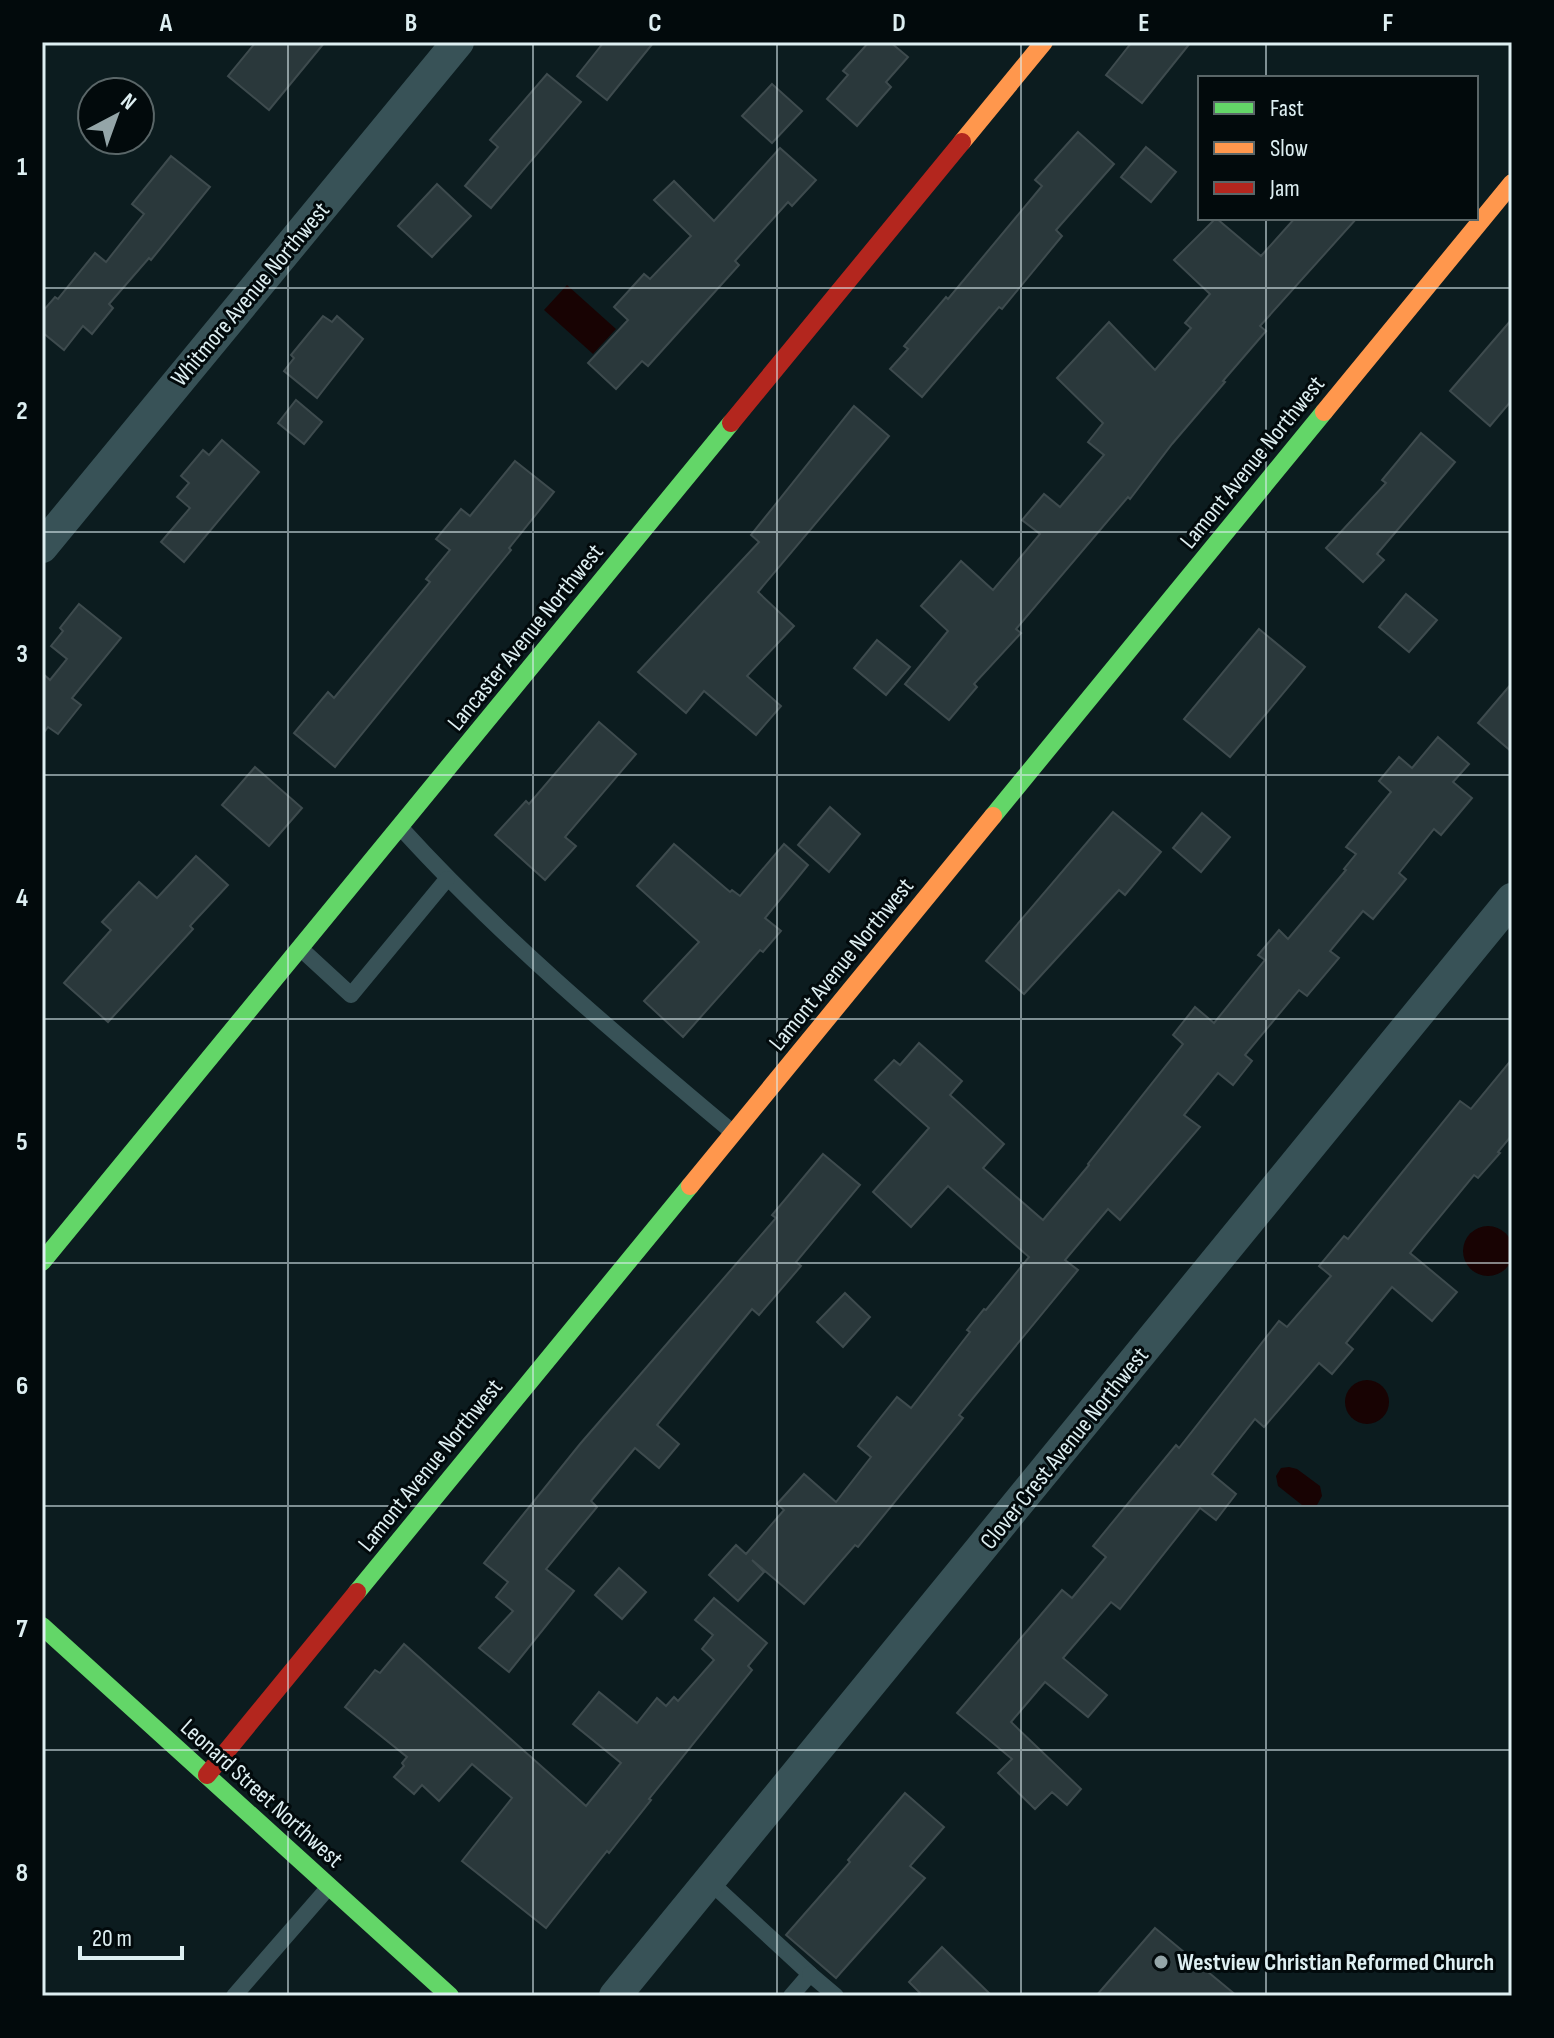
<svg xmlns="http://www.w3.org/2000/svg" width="1554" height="2038" font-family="'Sofia Sans Condensed',sans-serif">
<rect width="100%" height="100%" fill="#0c1c1f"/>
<!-- water -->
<g fill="#180303">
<path d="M567,285l49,44 -23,25 -49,-44z"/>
<circle cx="1488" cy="1251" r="25"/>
<circle cx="1367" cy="1402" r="22"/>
<path d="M1289,1467l8,2 23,17 2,10 -5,9h-15l-24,-19 -2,-10 5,-8z"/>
</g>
<!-- building -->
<g fill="#2a383b" stroke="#3e4b4e" stroke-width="2">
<path d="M256,42h69l-56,68 -41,-34z"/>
<path d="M604,42h50l-47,58 -30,-24z"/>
<path d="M869,42h21l18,15 -22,25 5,5 -34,39 -30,-27 21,-24 -5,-4z"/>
<path d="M1132,42h59l-49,61 -36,-28z"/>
<path d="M547,74l34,28 -90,106 -26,-22 33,-39 -8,-7z"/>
<path d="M772,84l30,27 -30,32 -30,-27z"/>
<path d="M1078,132l36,32 -58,66 6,6 -60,73 -3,-2 -77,90 -32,-28 18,-20 -4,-3 42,-49 2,2 94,-113 -7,-6z"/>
<path d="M1146,147l30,25 -25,30 -30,-25z"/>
<path d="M780,148l36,32 -24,26 -4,-4 -53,59 4,4 -91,101 -6,-5 -26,28 -28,-26 40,-43 -14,-13 30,-33 6,5 41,-43 -37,-36 20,-19 40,40z"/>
<path d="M171,156l39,31 -59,73 -2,-2 -40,46 4,4 -21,26 -9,-8 -19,24 -22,-18v-20l13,-15 3,2 37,-46 11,9 38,-48 -12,-10z"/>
<path d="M437,184l34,32 -39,41 -34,-31z"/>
<path d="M1216,218l45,38 34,-38h62l-97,108 6,5 -43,50 2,1 -53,62 -42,55 -2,-2 -112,132 5,4 -47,51 3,3 -28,33 -44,-36 43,-53 -27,-25 40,-45 32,29 47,-56 -18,-14 22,-26 16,13 44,-52 -16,-13 15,-19 -46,-45 52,-56 46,48 36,-42 -6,-5 25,-29 -36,-34z"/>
<path d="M323,316l9,6 5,-6 26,23 -46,59 -33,-27 10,-13 -3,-3z"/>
<path d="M1512,319v81l-22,26 -40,-35z"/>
<path d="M296,400l26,22 -18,22 -26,-21z"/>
<path d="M854,406l35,30 -131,156 36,34 -47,50 34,30 -25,29 -52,-44 -18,22 -48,-41 121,-130 -8,-7z"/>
<path d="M1421,433l34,29 -78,92 7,6 -21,22 -37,-34 60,-65 -4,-3z"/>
<path d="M222,440l37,32 -75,90 -23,-20 29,-34 -13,-11 12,-14 -8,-7 22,-26 6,5z"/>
<path d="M515,461l39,31 -45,56 2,2 -176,217 -41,-34 34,-41 6,6 96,-116 -4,-3 24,-29 -14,-11 25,-30 9,7z"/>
<path d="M1406,594l31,26 -28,32 -30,-25z"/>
<path d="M79,604l42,34 -49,60 9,7 -23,29 -10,-7 -6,8v-62l8,7 17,-21 -16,-13 12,-15 -3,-3z"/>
<path d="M1259,629l46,38 -75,90 -46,-38z"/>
<path d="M877,640l33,27 -24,28 -32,-27z"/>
<path d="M1512,683v69l-34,-29z"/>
<path d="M599,722l37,32 -71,83 11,9 -31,34 -50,-45 31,-34 3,3z"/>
<path d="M1438,737l31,27 -16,18 19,16 -31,37 -7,-6 -35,44 7,6 -33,40 -10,-8 -33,40 9,7 -32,38 -8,-6 -54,65 7,6 -19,24 -15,-12 -34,42 16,12 -80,93 -12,-11 -43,51 13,10 -119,145 4,3 -105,129 -3,-2 -51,59 -52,-44 12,12 -26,29 -29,-26 27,-30 10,9 38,-44 -7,-6 27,-30 32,28 35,-45 -13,-11 39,-49 14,11 59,-76 -3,-2 17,-21 2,1 43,-53 -81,-71 -37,41 -38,-35 56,-64 -54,-48 19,-20 6,5 19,-22 43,38 -12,14 54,49 -21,24 60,52 46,-55 -1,-1 95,-120 -10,-9 22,-28 19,16 51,-63 -7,-5 21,-25 9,9 58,-69 -2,-1 12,-15 -10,-7 45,-55 -12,-11 20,-24 13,11z"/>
<path d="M255,767l47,41 -33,38 -47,-41z"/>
<path d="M830,807l30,27 -31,38 -31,-27z"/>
<path d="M1113,812l48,40 -36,43 -6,-5 -95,104 -38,-33z"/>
<path d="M1202,813l28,24 -29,35 -28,-24z"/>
<path d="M674,844l56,48 2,-2 8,6 44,-52 24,21 -43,53 16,13 -18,21 -3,-2 -77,87 -39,-36 55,-59 -62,-56z"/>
<path d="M196,856l32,29 -38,41 3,3 -85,93 -44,-39 47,-53 -9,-8 37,-40 18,16z"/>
<path d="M1512,1059v76l-14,17 2,1 -22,25 -4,-3 -64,78 47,39 -25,29 -40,-34 -46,56 7,6 -21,25 -13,-11 -55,64 -9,-8 -43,55 24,20 -20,26 -16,-12 -80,101 -9,-7 -48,56 44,37 -19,22 -43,-35 -34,40 70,67 -14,16 -15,-13 -17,17 -37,-36 14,-14 -55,-46 105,-123 10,8 34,-41 -13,-11 83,-101 3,3 100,-127 8,6 44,-51 -12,-10 25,-30 4,3 112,-138 11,8z"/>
<path d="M823,1154l37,31 -64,77 5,4 -42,49 -7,-6 -95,116 22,19 -20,24 -24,-20 -44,53 6,6 -51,62 28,22 -65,81 -30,-24 34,-37 -17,-14 12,-15 -24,-19 96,-119 196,-226 -4,-3z"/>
<path d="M845,1293l25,24 -27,30 -26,-25z"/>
<path d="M619,1568l27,24 -24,27 -27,-24z"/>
<path d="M714,1598l53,45 -19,23 4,4 -103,129 2,1 -42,53 -2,-2 -61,77 -84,-67 50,-63 -40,-34 -33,37 -17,-16 -8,9 -20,-17 10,-11 -2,-3 5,-6 -62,-50 30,-37 5,3 24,-29 182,162 35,-43 -48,-39 26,-32 38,31 20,-25 9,8 8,-9 4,4 36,-41 -12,-11 11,-14 -18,-15z"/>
<path d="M905,1793l39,34 -34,39 15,12 -89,100 -50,-43 64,-73 -2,-2z"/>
<path d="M1155,1928l82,68h-141z"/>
<path d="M942,1947l50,49h-69l-14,-14z"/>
</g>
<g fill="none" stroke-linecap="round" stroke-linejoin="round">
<!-- lane -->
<g stroke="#385257" stroke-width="16">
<path d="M401,828c100,110 216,207 330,303"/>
<path d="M301,949l50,46 96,-116"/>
<path d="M709,1881l101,93 -19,22"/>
<path d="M810,1974l26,22"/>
<path d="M234,1996l94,-108"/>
</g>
<!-- street -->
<g stroke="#385257" stroke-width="32">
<path d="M42,547l416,-505"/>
<path d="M615,1996l897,-1097"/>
</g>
<!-- fast -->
<g stroke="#63d668" stroke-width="18">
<path d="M993,816l331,-404"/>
<path d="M42,1262l689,-839"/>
<path d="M357,1592l333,-406"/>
<path d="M42,1626l408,370"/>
</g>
<!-- slow -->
<g stroke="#ff974d" stroke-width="18">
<path d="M962,142l82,-100"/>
<path d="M1324,412l188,-229"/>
<path d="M690,1186l303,-370"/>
</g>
<!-- jam -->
<g stroke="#b3261e" stroke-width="18">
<path d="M731,423l231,-281"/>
<path d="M207,1775l150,-183"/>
</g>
</g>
<!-- grid -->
<path fill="none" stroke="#deeff2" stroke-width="2" stroke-opacity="0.55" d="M288,42v1954M533,42v1954M777,42v1954M1021,42v1954M1266,42v36M1266,218v1778M42,288h1470M42,532h1470M42,775h1470M42,1019h1470M42,1263h1470M42,1506h1470M42,1750h1470"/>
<!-- markers -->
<circle fill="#94a5a8" stroke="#020a0c" stroke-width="3" cx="1161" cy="1962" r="8"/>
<g text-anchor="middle" stroke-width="6" stroke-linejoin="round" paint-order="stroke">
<!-- street labels -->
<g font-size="24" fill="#deeff2" stroke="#020a0c">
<text transform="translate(250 294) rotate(-50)" y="8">Whitmore Avenue Northwest</text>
<text transform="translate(1252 462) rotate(-51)" y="8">Lamont Avenue Northwest</text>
<text transform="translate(525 637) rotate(-51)" y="8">Lancaster Avenue Northwest</text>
<text transform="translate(841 964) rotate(-51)" y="8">Lamont Avenue Northwest</text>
<text transform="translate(1064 1448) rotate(-51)" y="8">Clover Crest Avenue Northwest</text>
<text transform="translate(430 1465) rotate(-51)" y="8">Lamont Avenue Northwest</text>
<text transform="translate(262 1793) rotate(42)" y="8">Leonard Street Northwest</text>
</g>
<!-- poi labels -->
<g font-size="24" font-weight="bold" fill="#deeff2" stroke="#020a0c" text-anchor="start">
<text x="1177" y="1970">Westview Christian Reformed Church</text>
</g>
</g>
<!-- border -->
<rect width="1554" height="2038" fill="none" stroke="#020a0c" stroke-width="88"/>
<!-- legend -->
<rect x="1198" y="76" width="280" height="144" fill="#020a0c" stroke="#5a6668" stroke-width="2"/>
<rect x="1214" y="102" width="40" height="12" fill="#63d668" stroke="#5a6668" stroke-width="2"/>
<text x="1270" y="116" font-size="24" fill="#deeff2">Fast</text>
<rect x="1214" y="142" width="40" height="12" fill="#ff974d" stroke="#5a6668" stroke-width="2"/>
<text x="1270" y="156" font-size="24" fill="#deeff2">Slow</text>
<rect x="1214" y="182" width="40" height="12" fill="#b3261e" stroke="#5a6668" stroke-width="2"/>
<text x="1270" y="196" font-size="24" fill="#deeff2">Jam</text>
<!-- north arrow -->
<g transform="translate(116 116) rotate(41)"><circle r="38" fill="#020a0c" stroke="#5a6668" stroke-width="2"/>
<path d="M0-6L14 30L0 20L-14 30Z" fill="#94a5a8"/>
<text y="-12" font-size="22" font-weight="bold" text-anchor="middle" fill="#deeff2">N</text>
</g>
<!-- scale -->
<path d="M80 1946v12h102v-12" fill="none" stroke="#deeff2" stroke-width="4"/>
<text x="92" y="1946" font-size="24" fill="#deeff2" stroke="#020a0c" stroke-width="6" paint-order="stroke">20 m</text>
<rect x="44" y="44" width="1466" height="1950" fill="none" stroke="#deeff2" stroke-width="3"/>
<g font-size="26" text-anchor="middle" font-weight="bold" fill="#deeff2">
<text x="166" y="31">A</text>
<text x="411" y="31">B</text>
<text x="655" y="31">C</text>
<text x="899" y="31">D</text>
<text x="1144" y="31">E</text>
<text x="1388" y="31">F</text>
<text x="22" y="175">1</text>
<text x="22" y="419">2</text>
<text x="22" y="662">3</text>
<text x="22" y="906">4</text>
<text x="22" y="1150">5</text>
<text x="22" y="1394">6</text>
<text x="22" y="1637">7</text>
<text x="22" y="1881">8</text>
</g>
</svg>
